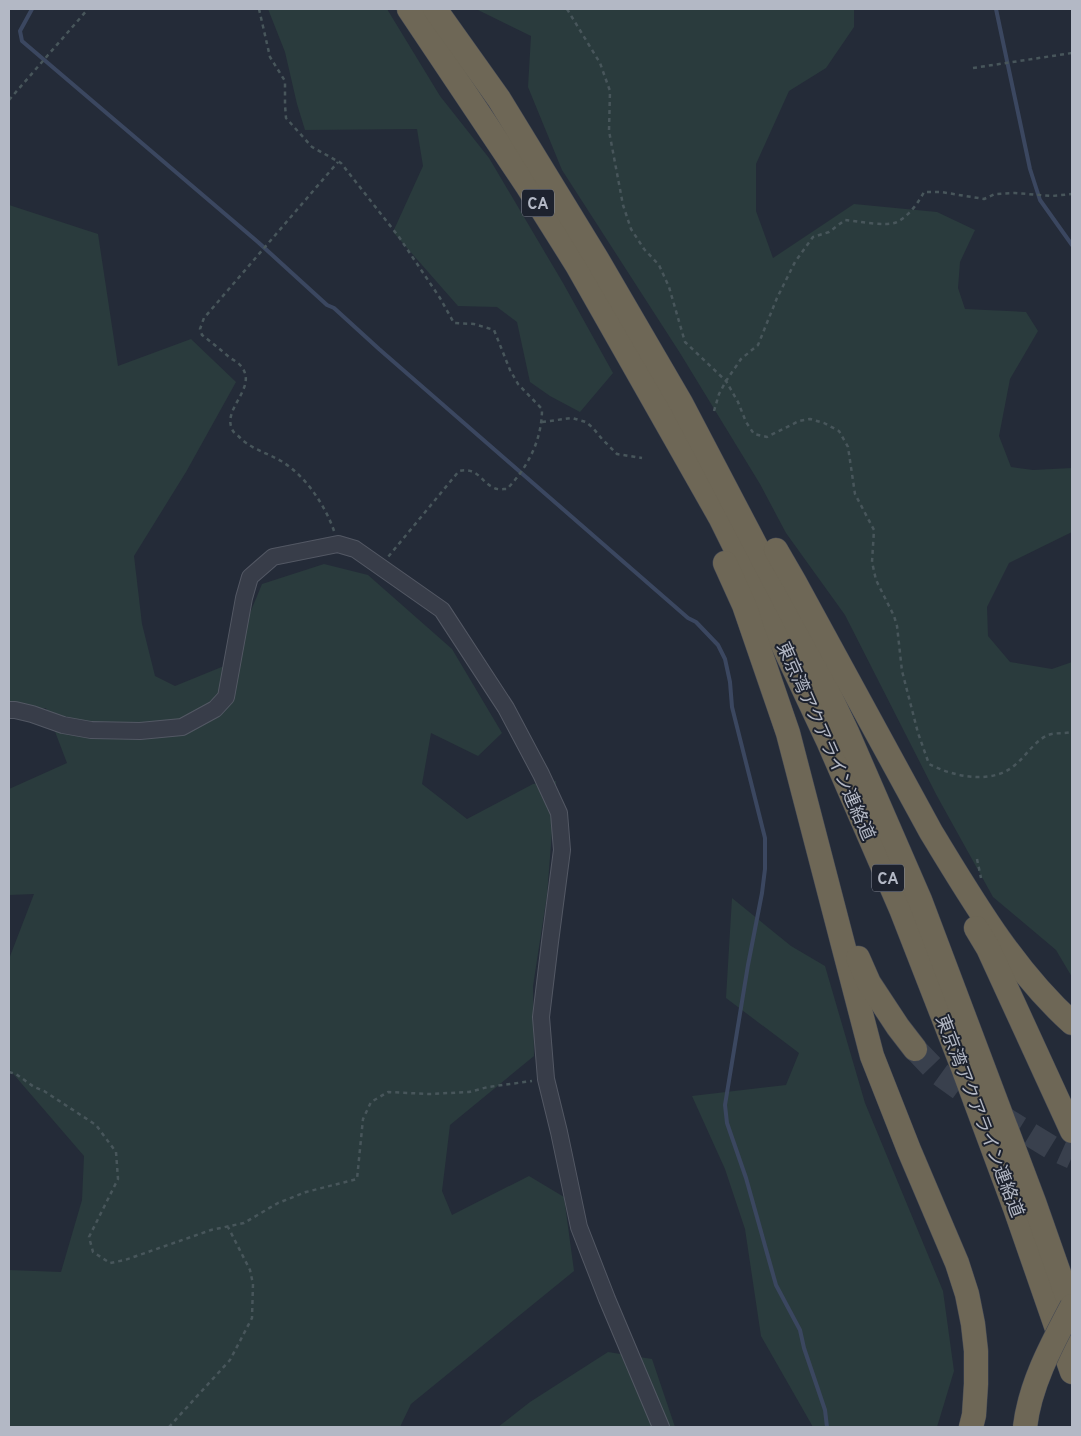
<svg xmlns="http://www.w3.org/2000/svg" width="1081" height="1436" font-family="Overpass,'Noto Sans JP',sans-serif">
<rect width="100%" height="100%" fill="#242b38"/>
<!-- green -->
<g fill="#2a3b3d">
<path d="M268,9h119l53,87 49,62 74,125 50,90 -33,39 -30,-16 -20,-14 -13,-60 -20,-15 -39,-1 -65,-74 30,-66 -6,-37 -112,1 -8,-26 -12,-52z"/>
<path d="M476,9h378v18l-28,41 -37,23 -33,73v47l17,47 81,-54 83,8 38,18 -15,32 -2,26 7,21 61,3 12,19 -28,48 -11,57 12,31 22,3 39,-2v64l-63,31 -22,44 1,29 22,26 42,7 20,-7v315l-16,-27 -63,-53 -56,-101 -92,-181 -59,-82 -26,-49 -80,-131 -118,-183 -34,-83 3,-51z"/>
<path d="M9,205l89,29 20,132 73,-27 45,43 -50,90 -52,84 8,68 13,52 20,10 54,-22 33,-80 62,-20 44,11 84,74 50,84 -24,23 -47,-23 -9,51 45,35 66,-35 23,-3 -9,114 -14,91 1,70 -84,69 -8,66 10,24 77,-39 35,21 10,74 -163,133 -11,23h-391v-157l52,2 21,-72 2,-44 -75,-87v-110l25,-65 -25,1v-106l58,-26 -21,-55 -37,9z"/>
<path d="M732,898l59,48 34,20 40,137 78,188 11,80 -17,56h-124l-52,-91 -16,-107 -20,-60 -33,-73 94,-11 13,-32 -73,-55z"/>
<path d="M608,1352l44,7 23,68h-177l32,-25z"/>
</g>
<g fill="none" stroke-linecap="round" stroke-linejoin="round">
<!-- stream -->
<g stroke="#3b4760" stroke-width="4">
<path d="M32,9l-12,22 2,10 237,202 68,62 7,3 45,41 309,269 8,4 22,23 7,14 5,23 2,25 33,131v31l-3,24 -14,72 -23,140 2,18 19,55 30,107 24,45 4,18 21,62 2,17"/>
<path d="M996,9l34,160 10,31 32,45"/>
</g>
<!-- highway-tunnel -->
<path stroke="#39404d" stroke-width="24" stroke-dasharray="24 12" stroke-linecap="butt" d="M915,1049l22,23 25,18 46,31 44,27 20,9"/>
<!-- minor casing -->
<g stroke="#535864" stroke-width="18">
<path id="minor" d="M9,710h6l17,4 31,11 28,5 49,1 42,-4 33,-18 11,-12 18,-99 6,-21 23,-20 65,-13 17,5 87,61 64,98 35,66 18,39 3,37 -12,92 -9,75 5,62 13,53 20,95 28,72 54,128"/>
</g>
<!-- highway casing -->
<g stroke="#434854" stroke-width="25">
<g id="highway">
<path d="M409,9l119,178 49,78 143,252 53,107 56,119 72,166 62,159 52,140 57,164"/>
<path d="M435,9l64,90 98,160 84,144 110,210 56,119 73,168 114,302 38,108"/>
<path d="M776,550l18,31 137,251c41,67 82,138 141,191"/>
<path d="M725,563l19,42 44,128 84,323 37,94 48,113 10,31 6,30 3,27v33l-2,31 -3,12"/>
<path d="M976,928l12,20 84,183"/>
<path d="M858,958l11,25 29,44 17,22"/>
</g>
</g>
<!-- path -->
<g stroke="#48565b" stroke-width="2.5" stroke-dasharray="4 4" stroke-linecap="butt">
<path d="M259,9l11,48 15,24v24l1,13 26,29 29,16 58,74 41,61 14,25 20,1 20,6 16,40 8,14 24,25c0,31 -14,58 -35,80 -4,0 -9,1 -13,-1 -14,-7 -16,-21 -35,-17l-71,86"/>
<path d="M567,9l33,54 10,28 -1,40 14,74 8,24 13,20 15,16 10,22 16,55 41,39 12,21 8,20 8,12 13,3 32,-16 11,-2 14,4 15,8 9,16 7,47 19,36 -2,32 4,18 18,36 3,10 5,45 16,62 11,31c25,13 63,21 86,1 11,-9 18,-22 31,-29 7,-4 18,-2 26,-4"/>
<path d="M973,68l99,-15"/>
<path d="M9,100l79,-91"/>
<path d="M714,411l5,-17 7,-13 15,-22 17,-14 19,-47 18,-36 18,-25 16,-5 16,-12c13,1 41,7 52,2 12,-6 21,-19 27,-30h17l43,7 11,-5 20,-1 37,3 20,-2"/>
<path d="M542,422l30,-4 14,4 7,6 9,11 15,15 25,4"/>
<path d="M334,531c-9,-26 -29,-56 -53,-70 -14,-8 -27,-11 -40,-22 -2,-3 -6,-5 -8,-8 -13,-22 26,-43 8,-65 -3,-4 -8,-6 -12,-9 -9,-8 -18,-15 -27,-22l-2,-6 4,-11 134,-156"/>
<path d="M977,859l4,19"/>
<path d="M9,1072l7,2 18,13 10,4 52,34 20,27 2,27 -29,58 4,15 17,11 15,-3 86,-30 33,-7 34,-20 28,-11 51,-13 6,-60 8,-17 17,-10 41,2 40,-2 19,-5 44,-6"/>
<path d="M169,1427l61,-67 22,-42 1,-34 -3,-14 -22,-43"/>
</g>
<!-- minor -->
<use href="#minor" stroke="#383d49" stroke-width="16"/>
<!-- highway -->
<use href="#highway" stroke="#6e6756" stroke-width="24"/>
<!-- highway-bridge casing -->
<g stroke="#434854" stroke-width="25" stroke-linecap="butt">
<path id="highway-bridge" d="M1025,1427c5,-43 27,-83 47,-121"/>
</g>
<!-- highway-bridge -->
<use href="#highway-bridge" stroke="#6e6756" stroke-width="24"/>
</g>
<g text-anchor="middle" stroke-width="4" stroke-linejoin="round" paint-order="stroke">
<!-- shield labels -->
<g fill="#1d222e" stroke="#868b98" stroke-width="1">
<rect x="522" y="189.5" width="32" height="27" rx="4"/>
<rect x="872" y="864.5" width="32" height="27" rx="4"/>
</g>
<g font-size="16" font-weight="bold" fill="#b3b8c5">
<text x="538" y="209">CA</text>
<text x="888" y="884">CA</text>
</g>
<!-- street labels -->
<g font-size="18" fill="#b3b8c5" stroke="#1d222e">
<text transform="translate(826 741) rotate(66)" y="6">東京湾アクアライン連絡道</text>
<text transform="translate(980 1116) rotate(69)" y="6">東京湾アクアライン連絡道</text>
</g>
</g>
<!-- border -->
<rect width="1081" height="1436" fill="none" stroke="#b3b8c5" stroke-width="20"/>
</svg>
